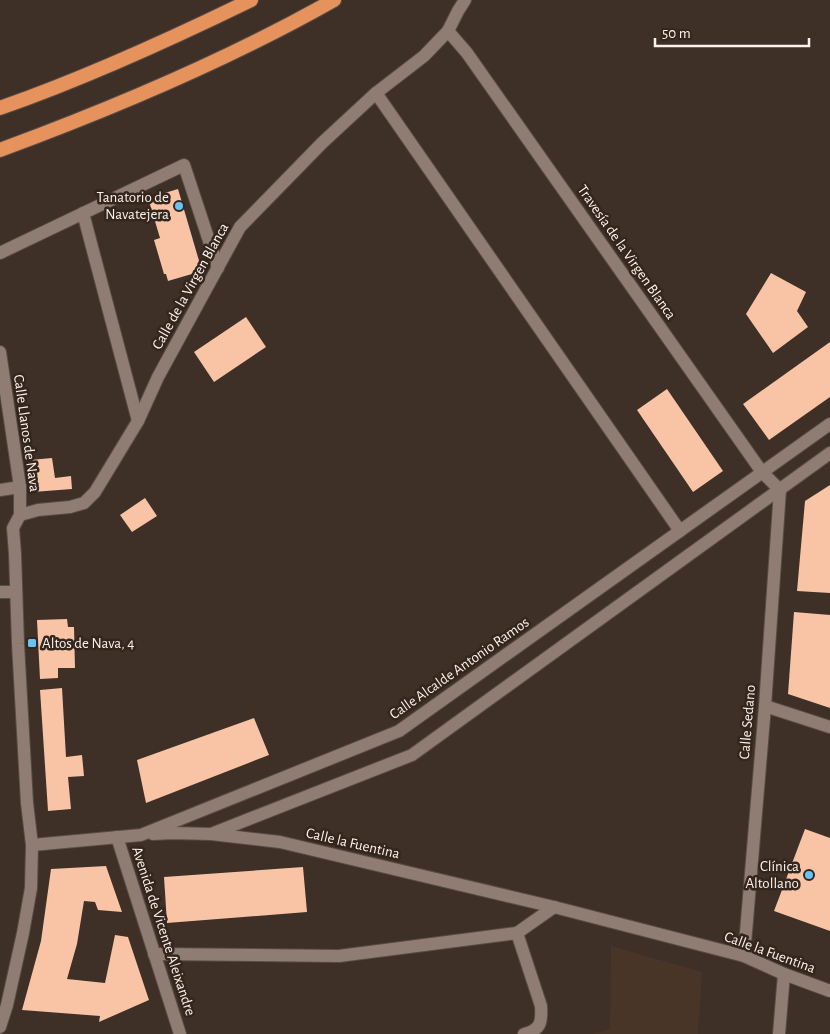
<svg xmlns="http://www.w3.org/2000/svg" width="830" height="1034" font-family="'Alegreya Sans',sans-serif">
<rect width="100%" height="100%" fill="#3e2f27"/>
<!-- built -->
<path fill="#493528" d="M611,946l91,26 -4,62h-107l19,-5z"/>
<!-- building -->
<g fill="#f8c4a5">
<path d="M178,189l24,82 -34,10 -2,-7h-2l-10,-34 6,-2 -12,-40z"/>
<path d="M771,273l35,19 -9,19 11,16 -35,26 -27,-39z"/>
<path d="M246,317l20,30 -52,35 -20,-30z"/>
<path d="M830,342v55l-61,43 -26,-36z"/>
<path d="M667,389l56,82 -30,21 -56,-82z"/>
<path d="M52,458l3,20 16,-2 1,13 -39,3 -3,-32z"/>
<path d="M830,485v108l-33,-2 8,-90z"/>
<path d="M145,498l12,18 -25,16 -12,-17z"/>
<path d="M794,612l36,3v93l-42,-14z"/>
<path d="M67,619l1,8h6l1,41h-17v10l-18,1 -3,-59z"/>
<path d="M62,688l4,69 16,-2 2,21 -16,1 3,32 -23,2 -8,-121z"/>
<path d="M254,718l15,37 -123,48 -9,-43z"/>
<path d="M805,829l25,9v93l-56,-20z"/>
<path d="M106,866l16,46 -24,-2 -3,-8 -11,-1 -7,43 -10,35 38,4 10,-48 13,2 21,63 -50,22 1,-6 -78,-6 19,-69 10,-72z"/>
<path d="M303,867l4,45 -140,11 -3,-46z"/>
</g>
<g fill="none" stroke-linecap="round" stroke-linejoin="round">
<!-- minor casing -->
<g stroke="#594c44" stroke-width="14">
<g id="minor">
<path d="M448,31l19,22 295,419 18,18 -15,216 -21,250"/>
<path d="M376,93l304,438"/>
<path d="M83,213l55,208"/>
<path d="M0,253l184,-88 34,103"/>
<path d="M0,352l20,135v28l-7,13 2,26 3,90 9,159 5,42 -1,43 -8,45 -16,72 -7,22"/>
<path d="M0,490l20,-3"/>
<path d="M20,515l18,-5 32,-3 14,-4 11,-11 43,-71 20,-44 82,-150 82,-84 54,-50 48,-37 24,-25 10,-20 7,-11"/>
<path d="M0,592h16"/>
<path d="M765,706l65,21"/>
<path d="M153,834l20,-1 38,1 69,8 274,65 190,49 40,18 46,17"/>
<path d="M211,834l201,-79 418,-302"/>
<path d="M117,837l63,197"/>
<path d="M32,845l109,-10 258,-104 431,-307"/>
<path d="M517,933l24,73c1,16 0,24 -17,28"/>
<path d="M154,954l185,2 178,-23 37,-26"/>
<path d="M779,1034l5,-60"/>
</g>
</g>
<!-- trunk casing -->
<g stroke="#594c44" stroke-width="16">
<g id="trunk">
<path d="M0,108c86,-30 169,-68 251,-108"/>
<path d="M0,150c114,-42 228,-90 334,-150"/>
</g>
</g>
<!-- minor -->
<use href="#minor" stroke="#8f7d73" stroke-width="12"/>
<!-- trunk -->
<use href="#trunk" stroke="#e6925c" stroke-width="14"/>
</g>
<!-- markers -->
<g fill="#69c3f1" stroke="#34261d" stroke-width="2">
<circle cx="179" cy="206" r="5"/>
<rect x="27" y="638" width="10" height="10" rx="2.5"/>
<circle cx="809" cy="875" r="5"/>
</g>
<g text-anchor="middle" stroke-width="5" stroke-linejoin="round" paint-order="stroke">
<!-- poi labels -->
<g font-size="15" fill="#fcf2ec" stroke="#34261d" text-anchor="end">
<text x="169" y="202">Tanatorio de<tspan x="169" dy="17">Navatejera</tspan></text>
<text x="42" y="648" text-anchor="start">Altos de Nava, 4</text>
<text x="799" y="871">Clínica<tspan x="799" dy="17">Altollano</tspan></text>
</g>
<!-- street labels -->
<g font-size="15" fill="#fcf2ec" stroke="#34261d">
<text transform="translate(627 252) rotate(55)" y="5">Travesía de la Virgen Blanca</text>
<text transform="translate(190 286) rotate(-61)" y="5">Calle de la Virgen Blanca</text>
<text transform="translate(27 433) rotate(82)" y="5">Calle Llanos de Nava</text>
<text transform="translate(459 668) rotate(-35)" y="5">Calle Alcalde Antonio Ramos</text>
<text transform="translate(747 722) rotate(-85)" y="5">Calle Sedano</text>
<text transform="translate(353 843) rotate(13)" y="5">Calle la Fuentina</text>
<text transform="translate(164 931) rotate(72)" y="5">Avenida de Vicente Aleixandre</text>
<text transform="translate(770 952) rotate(20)" y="5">Calle la Fuentina</text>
</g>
</g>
<!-- scale -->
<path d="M655 38v8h154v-8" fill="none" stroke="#fcf2ec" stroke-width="2.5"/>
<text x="662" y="38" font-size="15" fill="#fcf2ec" stroke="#34261d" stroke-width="4" paint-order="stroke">50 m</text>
</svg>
